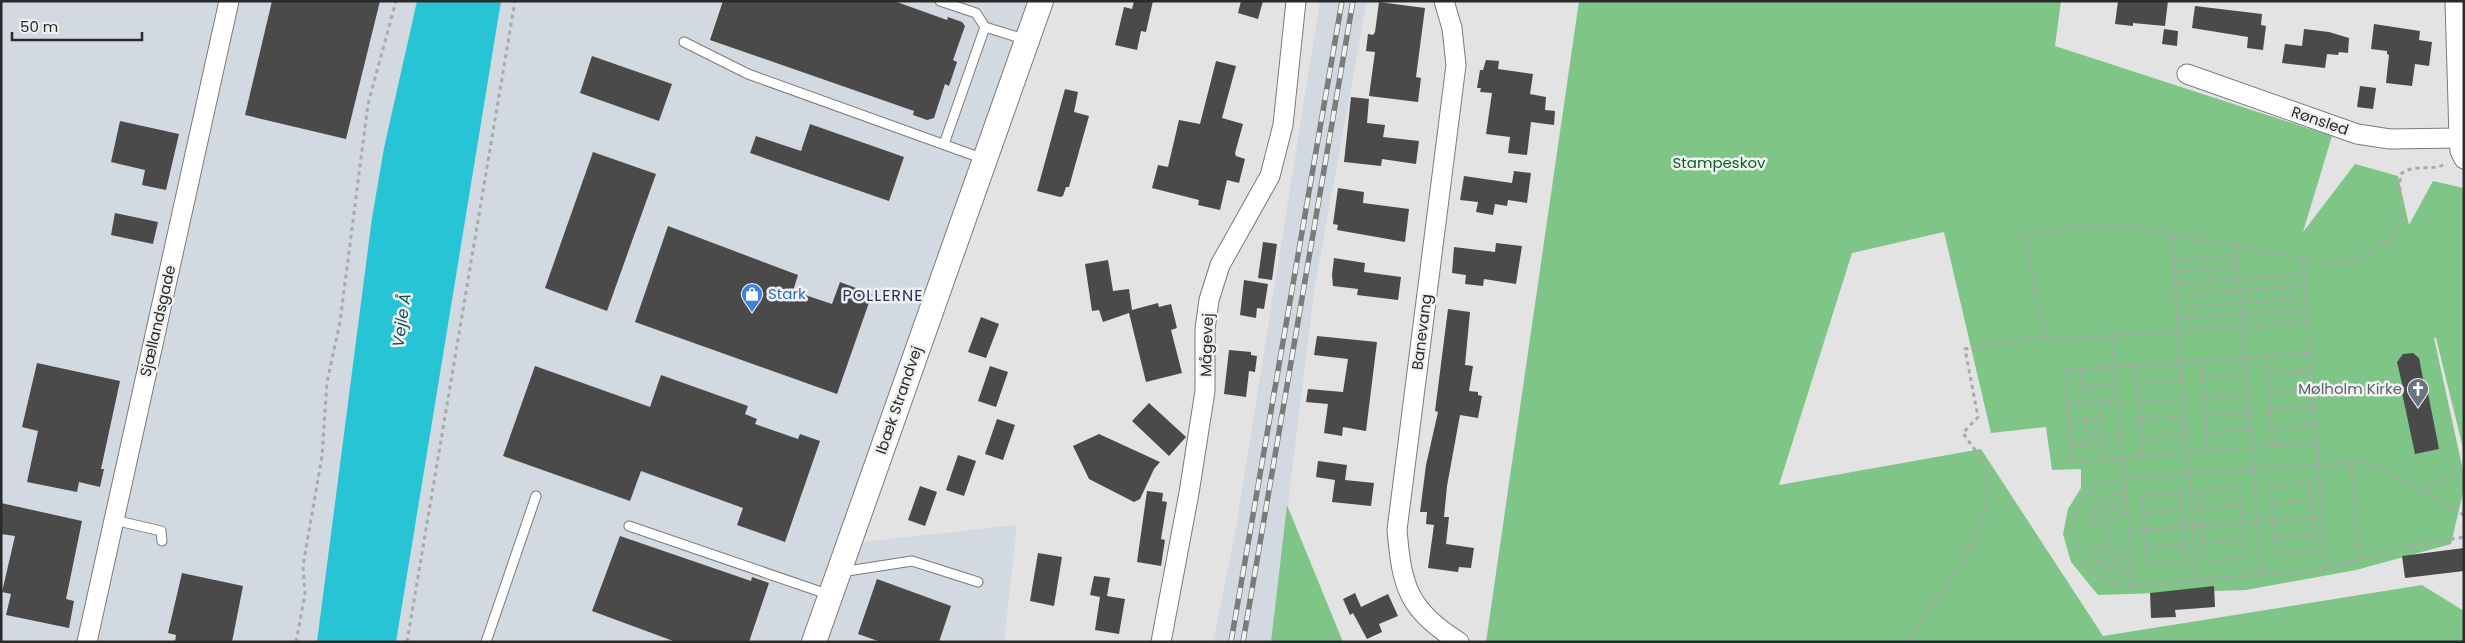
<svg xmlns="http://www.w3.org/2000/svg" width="2465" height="643" font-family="Poppins,sans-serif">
<rect width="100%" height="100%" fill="#e3e3e4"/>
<!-- built -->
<g fill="#d3d9e0">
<path d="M1,1h1044l-200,543 172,-19 -13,117h-1003z"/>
<path d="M1320,1h47l-52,284 -44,357h-58l22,-108z"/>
</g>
<!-- green -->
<g fill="#7fc588">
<path d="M1579,1h482l-6,45 277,90 -29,96 52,-68 43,12 11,49 24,-44 31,7v264l-28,-114h-2l30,137v13l-13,56 -95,26 -110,20 -148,5 -27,-33 -8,-28 5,-25 13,-21v-19l-29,1 -6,-43 -55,6 -47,-201 -92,21 -73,232 202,-36 122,187 319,-51 42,26v31h-978z"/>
<path d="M1287,505l56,137h-72z"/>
</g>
<!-- water -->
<path fill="#27c4d6" d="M417,1h84l-105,641h-79l55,-424 12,-70z"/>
<!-- building -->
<g fill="#4a4a4b">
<path d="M272,1h108l-34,138 -101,-24z"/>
<path d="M723,1h171l53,19 1,-3 14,5 3,4 -12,34 4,2 -8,24 -4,-2 -11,34 -7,2 -14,-5 1,-4 -204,-71z"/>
<path d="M1134,1h19l-7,31 -5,-1 -4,19 -22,-5 9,-38 8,2z"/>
<path d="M1241,1h22l-5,18 -20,-6z"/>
<path d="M2118,1h50l-3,25 -32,-3v3l-18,-2z"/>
<path d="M1379,2l46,6 -9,69 5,1 -3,24 -49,-6 6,-44 -9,-1 2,-17 5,1 2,-3z"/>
<path d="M2195,6l67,8 -1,11 5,1 -3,24 -16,-2 1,-11 -56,-9z"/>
<path d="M2374,24l46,7 -1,9 13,2 -3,24 -14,-2 -3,22 -26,-3 3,-28 -2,-1v-3l-16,-2z"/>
<path d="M2164,29l14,2 -1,15 -15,-2z"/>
<path d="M2304,29l25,3 20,6 -1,15 -9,-1 -1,3 -11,-1 -2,14 -43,-5 3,-19 17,2z"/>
<path d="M592,56l80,28 -13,37 -79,-28z"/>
<path d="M1486,60l13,1 -1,8 35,5 -3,20 16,3 -1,13 10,1 -1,14 -23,-3 -4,33 -19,-2 2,-16 -24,-3 6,-41 -12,-1 1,-4h-4l3,-18h3z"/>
<path d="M1216,61l20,5 -14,52 21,6 -8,29 1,3 9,3 -6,24 -12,-3 -7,30 -22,-5 1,-5 -47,-12 6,-23 10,2 11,-47 21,4z"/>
<path d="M2360,86l16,2 -3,21 -16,-2z"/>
<path d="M1065,89l13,3 -4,20 15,4 -20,71h-3l-3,9 -3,1 -23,-6z"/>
<path d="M1351,97l18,2 -2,24 18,2 -2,12 36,4 -3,23 -34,-5 -1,7 -37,-4z"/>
<path d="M120,121l59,13 -13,56 -24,-5 3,-15 -34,-8z"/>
<path d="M810,124l94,33 -15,44 -139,-48 6,-17 45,15z"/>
<path d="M593,152l63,22 -49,137 -62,-23z"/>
<path d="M1514,171l17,2 -4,30 -19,-3 -1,6 -12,-2 -2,11 -17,-3 2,-10 -18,-2 4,-24 48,7z"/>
<path d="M1338,188l26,4 -1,11 46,6 -4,33 -68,-12 1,-5 -5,-1z"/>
<path d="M115,213l43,9 -5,22 -42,-9z"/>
<path d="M668,226l130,49 -5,16 39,13 8,-22 32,12 -35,100 -202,-72z"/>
<path d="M1263,242l14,2 -5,36 -14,-2z"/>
<path d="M1496,243l26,3 -6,38 -32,-5 -1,7 -18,-2 1,-9 -14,-2 2,-26 41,5z"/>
<path d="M1334,258l31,5 -1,9 37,5 -3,23 -41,-5 1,-6 -25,-3 -1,-11z"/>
<path d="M1108,260l5,31 16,-2 3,21 26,-7 1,4 12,-3 6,24 -6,2 11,43 -36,9 -17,-69 -26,9 -4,-12 -7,1 -7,-47z"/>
<path d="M1244,280l24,4 -4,25 -7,-1 -1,10 -16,-3z"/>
<path d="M1448,309l22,3 -5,53 8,1 -4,25 9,1v3l4,1 -4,22 -18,-3 -13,71 -3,31h5l-3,27 28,4 -3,20 -12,-1 -1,5 -30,-4 6,-43 -8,-1 1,-12h-7l6,-47 12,-53 -3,-1z"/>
<path d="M981,317l18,7 -13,34 -18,-6z"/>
<path d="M1317,336l60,6 -11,89 -23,-4 -1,9 -18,-3 4,-29 -22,-2 2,-13 35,3 5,-33 -34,-4z"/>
<path d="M1229,350l22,2v3l6,1 -2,16 -6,-1 -3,26 -22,-3z"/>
<path d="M2413,353l6,5 5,25h2l13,66 -24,5 -14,-66h2l-6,-26 6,-8z"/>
<path d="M37,363l83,18 -19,88h3l-4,18 -21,-5 -2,10 -50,-10 11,-51 -16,-4z"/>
<path d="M535,366l115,41 11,-32 87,31 -3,8 12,5 -2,5 43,15 2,-5 20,7 -35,101 -48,-17 6,-17 -102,-37 -11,30 -127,-45z"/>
<path d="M990,366l18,6 -12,35 -18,-6z"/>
<path d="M1149,403l37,34 -17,19 -37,-35z"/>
<path d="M997,419l18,6 -12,35 -18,-6z"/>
<path d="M1099,434l61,28 -6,7 -14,30 -6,3 -45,-23 -16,-33z"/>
<path d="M958,455l18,6 -12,35 -18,-6z"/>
<path d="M1318,461l29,4 -2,15 29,3 -3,23 -39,-4 3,-22 -19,-3z"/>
<path d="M920,486l17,6 -12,34 -17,-6z"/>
<path d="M1147,491l16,2 -1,8 5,1 -6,37 4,1 -4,26 -24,-4z"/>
<path d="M1,503l81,18 -16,78 8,2 -5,27 -63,-13 5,-21 -9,-2 13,-56 -14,-2z"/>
<path d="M620,536l131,45 1,-4 17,6 -20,59h-73l-84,-31z"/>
<path d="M2464,548v23l-59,7 -3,-22z"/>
<path d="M1038,553l24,4 -8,49 -24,-5z"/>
<path d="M182,573l61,13 -11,56h-57l1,-7 -8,-2z"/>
<path d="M1094,576l16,2 -3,18 18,3 -6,35 -24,-4 5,-33 -10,-2z"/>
<path d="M877,579l74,27 -12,36h-58l-23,-8z"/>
<path d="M2214,586l1,21 -40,3 1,7 -25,1 -1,-25z"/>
<path d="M1355,593l6,14 27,-13 10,22 -19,8 3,8 -15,7 -14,-26 -3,2 -7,-16z"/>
</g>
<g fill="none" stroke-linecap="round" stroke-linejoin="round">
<!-- service casing -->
<g stroke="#7b7b7c" stroke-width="11">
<g id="service">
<path d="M940,1l36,12 9,14 42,13"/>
<path d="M684,42l64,32 236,85"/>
<path d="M944,144l41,-117"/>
<path d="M114,520l47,11 1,10"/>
<path d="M629,526l201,69"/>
<path d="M841,572l71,-11 66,21"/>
<path d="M486,642l50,-146"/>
</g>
</g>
<!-- minor casing -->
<g stroke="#7b7b7c" stroke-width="21">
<g id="minor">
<path d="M1444,1l8,27 4,37 -59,465c5,58 11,79 62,112"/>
<path d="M2455,1l4,137 1,13 4,8"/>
<path d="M2187,74l170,60 33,5 69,-1"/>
<path d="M87,642l142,-641"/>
<path d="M1161,642l28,-149 16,-102v-62l4,-29 11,-35 50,-89 13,-51 13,-124"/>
</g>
</g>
<!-- tertiary casing -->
<g stroke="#7b7b7c" stroke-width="26">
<path id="tertiary" d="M814,642l227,-641"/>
</g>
<!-- path -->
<g stroke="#a9aaaa" stroke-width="3" stroke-dasharray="4 4" stroke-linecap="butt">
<path d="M2171,235l26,345"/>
<path d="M2236,246l26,328"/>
<path d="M2303,258c13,3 26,6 39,4 24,-4 54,-20 58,-45 2,-12 -2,-28 1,-43 13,-11 35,-2 45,-11"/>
<path d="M2173,260l64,-5"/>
<path d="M2174,272l64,-5"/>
<path d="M2175,284l129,-10"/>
<path d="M2175,295l130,-9"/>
<path d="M2176,307l130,-9"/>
<path d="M2177,318l130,-8"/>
<path d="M2308,322l-262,18 -22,-104 34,-7 35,-3 35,1 175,31 23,311"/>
<path d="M2112,335l22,250"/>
<path d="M2266,356l6,90"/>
<path d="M2200,361l8,90"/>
<path d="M2135,366l7,90"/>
<path d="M2081,369l2,34"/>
<path d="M2266,373l46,-2"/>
<path d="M2202,378l44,-2"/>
<path d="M2137,384l44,-4"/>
<path d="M2090,386l1,17"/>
<path d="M2082,387l34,-3"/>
<path d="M2268,391l45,-2"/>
<path d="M2203,397l45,-3"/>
<path d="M2100,402l5,58"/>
<path d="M2138,402l45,-3"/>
<path d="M2067,404l51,-3"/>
<path d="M2269,410l46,-3"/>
<path d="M2205,415l45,-3"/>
<path d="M2085,420l2,25"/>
<path d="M2139,420l45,-3"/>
<path d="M2069,421l32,-2"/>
<path d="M2271,428l45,-3"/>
<path d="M2206,433l45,-4"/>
<path d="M2086,436l34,-2"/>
<path d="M2141,439l45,-4"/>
<path d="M2071,446l33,-2"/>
<path d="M2122,457l196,-14"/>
<path d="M2123,459l-51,3 -8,-92 247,-17"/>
<path d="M2351,463l8,96"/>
<path d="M2310,483l6,69 -40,3 -6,-69z"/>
<path d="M2239,488l6,70 -41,3 -5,-70z"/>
<path d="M2181,493l6,69 -40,3 -6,-69z"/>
<path d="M2424,493l17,-13 23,-7"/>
<path d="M2272,503l40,-3"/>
<path d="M2201,508l39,-3"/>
<path d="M2127,513l-15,6 -5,15 7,14 16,4"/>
<path d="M2143,513l39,-3"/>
<path d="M2464,515l-87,-49 -18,-4 -235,16c-12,3 -25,6 -35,15 -35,35 -10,87 35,93l202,-17 68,-20 70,-12"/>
<path d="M2086,523c6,-17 20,-31 39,-31"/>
<path d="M2101,523l13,-14 12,-3"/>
<path d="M2093,524c5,-14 17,-25 33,-25"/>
<path d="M2129,531l193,-14"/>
<path d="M2274,538l40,-3"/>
<path d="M2203,543l40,-3"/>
<path d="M2102,544l14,13 15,2"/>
<path d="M2095,545c8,15 20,23 37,21"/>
<path d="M2087,547c10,18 24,27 45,26"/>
<path d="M2145,547l40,-2"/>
<path d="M296,642l9,-48 -2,-28 19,-110 5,-74 13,-60 28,-218 28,-103"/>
<path d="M407,642l108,-641"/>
<path d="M1908,642c29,-52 95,-112 76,-177 -4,-11 -15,-22 -21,-32l15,-16 -13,-68 80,-14"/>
</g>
<!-- service -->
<use href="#service" stroke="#fff" stroke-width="9"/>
<!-- minor -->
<use href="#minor" stroke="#fff" stroke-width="19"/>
<!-- tertiary -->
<use href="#tertiary" stroke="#fff" stroke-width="24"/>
<!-- rail casing -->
<g stroke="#7a7b7b" stroke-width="5.5">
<g id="rail">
<path d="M1231,642l111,-641"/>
<path d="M1243,642l110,-641"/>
</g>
</g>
<!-- rail -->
<use href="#rail" stroke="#f0f1f1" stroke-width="4" stroke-dasharray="11" stroke-linecap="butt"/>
</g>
<!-- icons -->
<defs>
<g id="shop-pin" transform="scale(1.125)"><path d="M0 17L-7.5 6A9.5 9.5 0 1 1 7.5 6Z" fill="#3f7fe0" stroke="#f0f1f1"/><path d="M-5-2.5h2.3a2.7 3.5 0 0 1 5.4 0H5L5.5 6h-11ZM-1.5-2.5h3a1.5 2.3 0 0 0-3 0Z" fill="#fff"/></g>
<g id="church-pin" transform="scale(1.125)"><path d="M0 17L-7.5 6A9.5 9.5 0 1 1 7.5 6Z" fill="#6b7280" stroke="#f0f1f1"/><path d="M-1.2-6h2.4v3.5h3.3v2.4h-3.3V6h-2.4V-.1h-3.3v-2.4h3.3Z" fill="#fff"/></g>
</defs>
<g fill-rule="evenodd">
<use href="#shop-pin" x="752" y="294"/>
<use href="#church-pin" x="2418" y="389"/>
</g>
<g text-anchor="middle" stroke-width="5" stroke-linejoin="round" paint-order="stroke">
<!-- street labels -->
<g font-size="15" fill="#292a2a" stroke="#f0f1f1">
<text transform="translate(2320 121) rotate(19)" y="5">Rønsled</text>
<text transform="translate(158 321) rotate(-77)" y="5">Sjællandsgade</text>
<text transform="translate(1422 332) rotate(-83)" y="5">Banevang</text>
<text transform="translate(1207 345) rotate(-88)" y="5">Mågevej</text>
<text transform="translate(899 400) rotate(-71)" y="5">Ibæk Strandvej</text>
</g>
<!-- park labels -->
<g font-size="15" fill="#0c6225" stroke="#f0f1f1">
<text x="1719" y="168">Stampeskov</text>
</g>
<!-- shop labels -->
<g font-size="15" fill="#366cbe" stroke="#f0f1f1" text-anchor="start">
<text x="768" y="299">Stark</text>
</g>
<!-- worship labels -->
<g font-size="15" fill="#5b616d" stroke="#f0f1f1" text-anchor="end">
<text x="2402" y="394">Mølholm Kirke</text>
</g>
<!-- neighbourhood labels -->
<g font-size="16" letter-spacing="1" fill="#243069" stroke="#f0f1f1">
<text x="883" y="301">POLLERNE</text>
</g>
<!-- water labels -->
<g font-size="16" font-style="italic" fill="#125057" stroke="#f0f1f1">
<text transform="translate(401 320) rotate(-82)" y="6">Vejle Å</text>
</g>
</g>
<!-- border -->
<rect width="2465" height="643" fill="none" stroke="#292a2a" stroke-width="5"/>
<!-- scale -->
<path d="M12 32v8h130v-8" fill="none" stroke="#292a2a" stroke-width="2.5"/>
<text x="20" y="32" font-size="15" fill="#292a2a" stroke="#f0f1f1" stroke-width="4" paint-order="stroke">50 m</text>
</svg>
